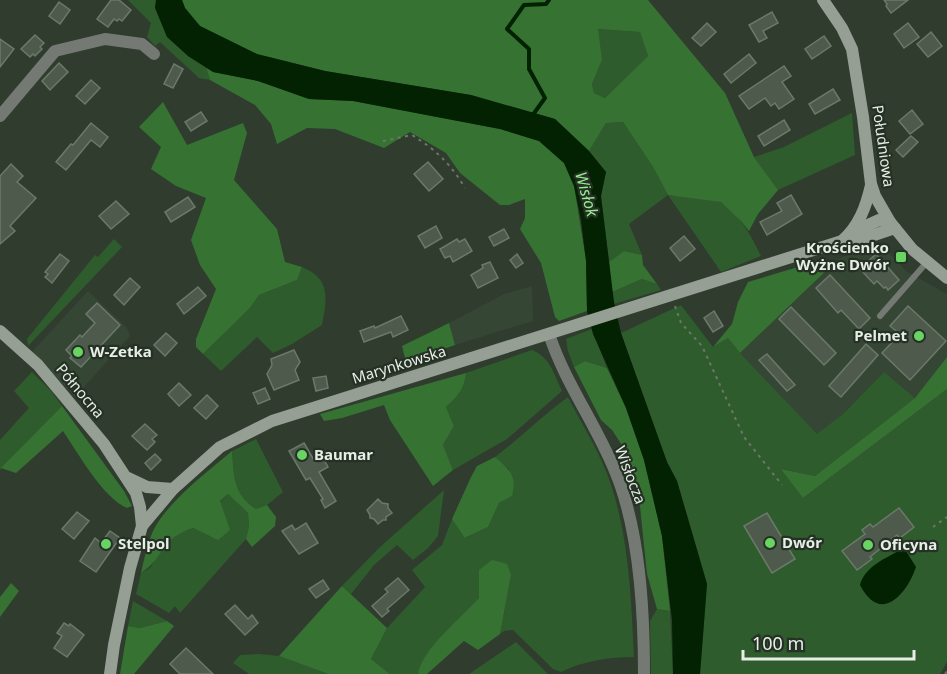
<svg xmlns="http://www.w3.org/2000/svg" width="947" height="674" font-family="'Noto Sans',sans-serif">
<rect width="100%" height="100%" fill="#2f3c2e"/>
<!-- built -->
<g fill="#354734">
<path d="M881,244l25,27 41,23v63l-32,41 -31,-26 -41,42 -26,21 -77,-82 100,-95z"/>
<path d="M532,286l1,35 -78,24 -6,-22 55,-29z"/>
<path d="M88,291l39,37 3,8 -55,61 -43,-45z"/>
</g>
<!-- green -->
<g fill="#2f5c2d">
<path d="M128,0h28l-1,8 33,48 18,11 4,13 -11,-2 -39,-36 -5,4 -8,-9 4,-14z"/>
<path d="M597,29l43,3 8,24 -43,42 -11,-5 -2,-9 10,-24z"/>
<path d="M852,113l3,42 -77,35 -24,-33 30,-10z"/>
<path d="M623,122l30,45 15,28c12,1 44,3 53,7 17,9 32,37 40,54l-40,16 -53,-77 -39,29 13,31 -18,-4 -15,11 -8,-66 5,-24 -17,-21 17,-28z"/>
<path d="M114,239l8,8 -94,99 -1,-7 68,-84 3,2z"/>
<path d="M302,267c29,12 25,31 20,58l-30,19 -19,9 -16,-16 -36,34 -18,-17 47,-46 9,-13 38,-15z"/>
<path d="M642,279l15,5 4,6 -47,14 -2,-12z"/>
<path d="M681,305l32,42 15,-9 12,15 77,81 26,-20 41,-42 31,26 -100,78 -33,-7 21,29 144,-109v273l-7,12h-240l7,-90 -30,-103 -10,-19 -46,-129z"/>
<path d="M592,329l15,39 -22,-7 -11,6 -6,-16 -2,-12z"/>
<path d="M532,350c18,7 22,24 30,41l-55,48 -54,31 -10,-25 11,-19 -8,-19c12,-11 18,-17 20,-34z"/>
<path d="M32,372l19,19 11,15 -62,64v-30l29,-32 -15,-17z"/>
<path d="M568,397c12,24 28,49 38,74 23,58 25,125 28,186 -25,0 -51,4 -73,15l-8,-3 -40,-39 -9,1 -4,3 11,-59 -32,-5v28l-61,76h-28l-19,-15 16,-31 38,-41 -13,-17 30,-25 10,-26 14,19 22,-11 11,-24 13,-7 -3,-27 -14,-12c25,-19 47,-41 73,-60z"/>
<path d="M256,439l27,53 -16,13 -11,4c-23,-15 -22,-33 -24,-58z"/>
<path d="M444,490l-6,46 -10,12 -15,12 -16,-15 -23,20 -23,29 -9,-8 37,-38z"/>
<path d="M228,494l20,19 1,13 -3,13 -66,74 -5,-7 -6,7 -33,-19 5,-21 9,-5 12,-19 16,-16 16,-5z"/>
<path d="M133,601l34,20 -27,7 -12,-2z"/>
<path d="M657,609l13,2 3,63h-22l-1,-53z"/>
<path d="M516,642l32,32h-79z"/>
<path d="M259,654l20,2 49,18h-79l-16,-11 7,-8z"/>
</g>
<!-- forest -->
<g fill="#367333" fill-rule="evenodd">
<path d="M182,0h466l77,93 29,64 24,33 -20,24 -9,17 -8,-10 -20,-19 -53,-7 -15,-28 -30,-45 -17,1 -17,28 -34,-32 -84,-24 -146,-24 -69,-17 -56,-28 -15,-18zM598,29l42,3 8,24 -43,42 -11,-5 -2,-9 10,-24z"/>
<path d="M206,67l7,5 45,9 51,18 44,2 147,28 39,12 25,22 10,23 12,74 1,51 -28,10 -4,-4 -14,-54 -21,-34 5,-11v-19l-16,6h-9l-40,-32 -14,-20 -36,-21 -26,16 -49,-19 -28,-1 -30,16 -6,-20 -16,-19 -45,-25z"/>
<path d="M163,102l24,43 56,-22 4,10 -13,47 43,49 8,33 17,5 -5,13 -38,15 -9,13 -47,46 -7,-7v-8l20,-50 -16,-24 -9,-25 15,-42 -30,-12 -25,-17 10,-22 -22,-20z"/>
<path d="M624,251l18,4 1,10 14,19 -15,-5 -30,13 -3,-30z"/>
<path d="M818,261l10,8 -88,84 -12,-15 -15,9 19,-23 6,-22 10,-20z"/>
<path d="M449,323l6,22 -49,17 -4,-16z"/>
<path d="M947,357v32l-144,109 -22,-29 34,7 100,-78z"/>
<path d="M585,361l22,7 19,40 18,52 18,76 8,75 -13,-2 -10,-35 -9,-87 -11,-34 -15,-23 -11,-10 -27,-53z"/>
<path d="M466,373c-2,17 -8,23 -20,34l8,19 -11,19 10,25 -20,16 -43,-66 -6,-15 -42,13 -18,3 -4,-7z"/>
<path d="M62,406l62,85 8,15 -5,2c-24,-10 -49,-55 -64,-77l-47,42 -15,-5z"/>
<path d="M232,451c2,25 1,43 24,58l11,-4 9,12 -1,9 -23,21 -6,-8 3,-13 -1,-13 -20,-19 -8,7 10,29 -12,10 -24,-12c-34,9 -29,30 -53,45 3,-12 5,-25 10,-37 11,-30 56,-64 81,-85z"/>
<path d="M495,457c15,13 22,18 17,39l-13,7 -11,24 -23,11 -13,-19 19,-42 6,-11z"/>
<path d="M492,560l15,4 4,11 -11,59 -22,16 -14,-9 -37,33h-9c4,-25 43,-56 61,-76v-28z"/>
<path d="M11,583l8,8 -19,26v-20z"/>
<path d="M342,586l45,42 -16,31 19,15h-62l-49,-18z"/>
<path d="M167,621l7,5 -40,48h-14l8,-48 12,2z"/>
</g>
<!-- water -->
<g fill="#022202">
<path d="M156,0h26l3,8 15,18 57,28 68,17 146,24 84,24 34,32 17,21 -5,24 13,106 7,31 46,129 10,19 30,103 -7,90h-27l-1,-54 -10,-84 -18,-76 -18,-52 -33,-74 -6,-23 -1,-50 -5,-41 -7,-34 -10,-23 -25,-22 -39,-12 -147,-28 -44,-2 -51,-18 -45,-9 -25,-16 -21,-19 -12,-29z"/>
<path d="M899,551h7l10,16c-10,29 -36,57 -56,18 4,-17 25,-27 39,-34z"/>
</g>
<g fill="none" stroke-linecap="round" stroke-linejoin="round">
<!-- stream -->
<path stroke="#022202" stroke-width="4" d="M532,116l13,-18 -16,-29v-20l-22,-20 17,-24 22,-1 3,-4"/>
</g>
<!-- building -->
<g fill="#4d5a4c" stroke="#6b796a" stroke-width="1.5">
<path d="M111,0h8l12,10 -9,11 -3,-2 -2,2 -3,-2 -6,8 -11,-8z"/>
<path d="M884,0h24l-17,13 -5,-7 1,-2z"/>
<path d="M59,2l11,8 -10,14 -11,-8z"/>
<path d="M772,12l6,11 -15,8 4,7 -8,4 -10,-17z"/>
<path d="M707,23l9,9 -15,14 -9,-8z"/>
<path d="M908,23l11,14 -15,11 -10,-14z"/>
<path d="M931,32l11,14 -14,11 -11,-13z"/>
<path d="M35,35l9,8 -4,4 2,2 -7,7 -2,-2 -3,3 -9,-8z"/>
<path d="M824,36l7,10 -19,13 -7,-10z"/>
<path d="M0,39l14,10 -14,18z"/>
<path d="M749,54l7,9 -25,20 -7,-9z"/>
<path d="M59,63l9,9 -18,18 -8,-9z"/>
<path d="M174,64l9,5 -10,19 -9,-4z"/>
<path d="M784,66l7,10 -9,6 12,17 -15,10 -4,-6 -4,3 -6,-8 -16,11 -10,-13z"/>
<path d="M91,80l9,8 -15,16 -9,-8z"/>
<path d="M833,89l7,11 -25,14 -6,-10z"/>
<path d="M912,110l11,14 -13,10 -11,-13z"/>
<path d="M201,112l6,9 -16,10 -6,-9z"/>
<path d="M784,120l6,10 -26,16 -6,-10z"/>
<path d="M91,123l17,14 -8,10 -9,-7 -25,30 -10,-8 15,-18 2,1z"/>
<path d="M911,136l7,6 -15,15 -7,-7z"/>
<path d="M428,162l15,17 -14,12 -15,-17z"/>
<path d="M11,164l12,12 -6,6 19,16 -26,28 5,5 -15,13v-68z"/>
<path d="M791,195l11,19 -35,21 -7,-13 22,-11 -5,-8z"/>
<path d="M188,197l7,10 -24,15 -6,-10z"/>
<path d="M116,201l13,13 -18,15 -12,-13z"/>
<path d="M436,226l6,12 -17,10 -7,-12z"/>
<path d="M504,229l5,9 -15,8 -5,-9z"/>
<path d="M684,236l11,13 -15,12 -10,-13z"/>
<path d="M457,239l2,3 6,-3 7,12 -19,11 -3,-6 -5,2 -5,-9z"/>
<path d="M60,254l9,7 -17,22 -7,-6 3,-3 -3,-2z"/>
<path d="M517,254l6,9 -7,5 -6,-8z"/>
<path d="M876,254l23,26 -11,10 -2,-3 -2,1 -7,-7 -3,3 -14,-15z"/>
<path d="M490,262l8,16 -20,10 -7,-13 12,-7 -1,-3z"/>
<path d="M830,275l40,43 -11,11 -18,-19 -3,3 -22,-25z"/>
<path d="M130,278l10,9 -16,18 -10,-10z"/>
<path d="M198,287l8,9 -22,18 -7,-10z"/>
<path d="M97,303l23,22 -39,42 -11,-9 2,-2 -6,-6 14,-15 2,2 13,-14 -9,-9z"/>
<path d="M908,306l38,35 -36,39 -28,-27 18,-19 -10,-8z"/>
<path d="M791,307l45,46 -12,12 -45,-46z"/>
<path d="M714,311l9,15 -10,6 -9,-14z"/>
<path d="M401,316l7,14 -15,7 -2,-5 -27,10 -4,-11 14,-5 1,2z"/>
<path d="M166,333l11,10 -12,13 -11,-11z"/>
<path d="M866,344l12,11 -37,42 -12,-11z"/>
<path d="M294,350l6,12 -5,8 4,10 -25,10 -7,-16 5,-9 -1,-6z"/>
<path d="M767,354l28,31 -8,6 -28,-31z"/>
<path d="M326,376l2,12 -12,3 -3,-13z"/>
<path d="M179,383l12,12 -12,11 -11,-12z"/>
<path d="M265,388l5,11 -12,5 -5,-11z"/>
<path d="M207,395l11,11 -12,13 -12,-11z"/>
<path d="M145,424l12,11 -5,4 3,3 -8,8 -15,-14z"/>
<path d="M304,443l11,19 8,-4 5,9 -9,5 17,29 -11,7 -4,-8 2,-1 -13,-21 -4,2 -17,-29z"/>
<path d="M155,454l6,6 -10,10 -6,-7z"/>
<path d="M378,499l4,4 6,1v4l4,5 -6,4v3h-3l-5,4 -4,-5 -4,-1v-3l-3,-5z"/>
<path d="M899,508l15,19 -14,11 -3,-3 -27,22 2,2 -15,11 -15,-19 23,-17 -3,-4 8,-6 3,3z"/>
<path d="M77,512l12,9 -15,18 -12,-10z"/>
<path d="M767,513l28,46 -23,14 -28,-47z"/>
<path d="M306,523l12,20 -19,11 -17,-23 10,-6 3,5z"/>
<path d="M110,531l10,7 -24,34 -16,-11 15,-23 6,5z"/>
<path d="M398,578l11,12 -22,19 2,2 -7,6 -10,-11 16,-14 -3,-3z"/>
<path d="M323,580l6,9 -13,9 -7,-9z"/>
<path d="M235,605l13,14 4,-4 6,8 -13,12 -20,-21z"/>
<path d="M64,623l5,3 1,-2 14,11 -17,22 -13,-9 8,-12 -5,-3z"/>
<path d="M186,648l27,26h-33l-10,-10z"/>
</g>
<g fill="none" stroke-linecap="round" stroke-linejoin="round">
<!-- path -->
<g stroke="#6c776b" stroke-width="2" stroke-dasharray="3 4.5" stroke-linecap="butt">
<path d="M383,141l29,-6c24,15 38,28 53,53"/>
<path d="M675,306l6,17 21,23 42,91 38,48"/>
<path d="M933,527l14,-10"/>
<path d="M945,674l2,-3"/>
</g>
<!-- lane -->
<path stroke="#747a73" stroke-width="6" d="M880,316l47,-54"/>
<!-- street -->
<g stroke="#747a73" stroke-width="12">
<path d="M0,116l55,-65 50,-12 37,5 12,10"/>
<path d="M549,334c16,49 47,90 66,137 25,59 29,139 29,203"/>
</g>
<!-- secondary -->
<g stroke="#959f94" stroke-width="12">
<path d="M823,0l19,28 10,21 11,68 8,67 4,12 15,26 22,27 35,29"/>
<path d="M853,232l26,-12 11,2"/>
<path d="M842,241c17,-15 24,-34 29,-56"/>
<path d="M0,331l38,34 66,79 32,49 4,14 2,19"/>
<path d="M128,478l19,9 26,2"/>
<path d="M110,674l4,-29 16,-77 12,-42 31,-37 47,-42 52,-26 570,-180 20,-2 33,-11"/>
</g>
</g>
<!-- markers -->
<g fill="#69d464" stroke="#253124" stroke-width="2">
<rect x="895" y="251" width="12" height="12" rx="3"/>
<circle cx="919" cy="336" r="6"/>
<circle cx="78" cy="352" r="6"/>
<circle cx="302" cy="455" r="6"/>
<circle cx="770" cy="543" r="6"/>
<circle cx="106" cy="544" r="6"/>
<circle cx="868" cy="545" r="6"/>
</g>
<g text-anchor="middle" stroke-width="4.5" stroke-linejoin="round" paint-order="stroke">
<!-- street labels -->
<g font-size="15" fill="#e6eee5" stroke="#253124">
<text transform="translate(883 146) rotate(82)" y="5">Południowa</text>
<text transform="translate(399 365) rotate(-17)" y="5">Marynkowska</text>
<text transform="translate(80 391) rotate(50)" y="5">Północna</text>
<text transform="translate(630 475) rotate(69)" y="5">Wisłocza</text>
</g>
<!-- poi labels -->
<g font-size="15" font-weight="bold" fill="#e6eee5" stroke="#253124" text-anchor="start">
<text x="889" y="253" text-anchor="end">Krościenko<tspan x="889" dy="17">Wyżne Dwór</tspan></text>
<text x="907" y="341" text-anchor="end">Pelmet</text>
<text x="90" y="357">W-Zetka</text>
<text x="314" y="460">Baumar</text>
<text x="782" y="548">Dwór</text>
<text x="118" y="549">Stelpol</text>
<text x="880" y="550">Oficyna</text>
</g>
<!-- water labels -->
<g font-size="16" font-style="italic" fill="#97eb92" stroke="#253124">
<text transform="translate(587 194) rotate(74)" y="6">Wisłok</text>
</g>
</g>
<!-- scale -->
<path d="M743 650v9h171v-9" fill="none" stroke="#e6eee5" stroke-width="3"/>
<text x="752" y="650" font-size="18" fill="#e6eee5" stroke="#253124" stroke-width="4.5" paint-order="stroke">100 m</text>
</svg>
